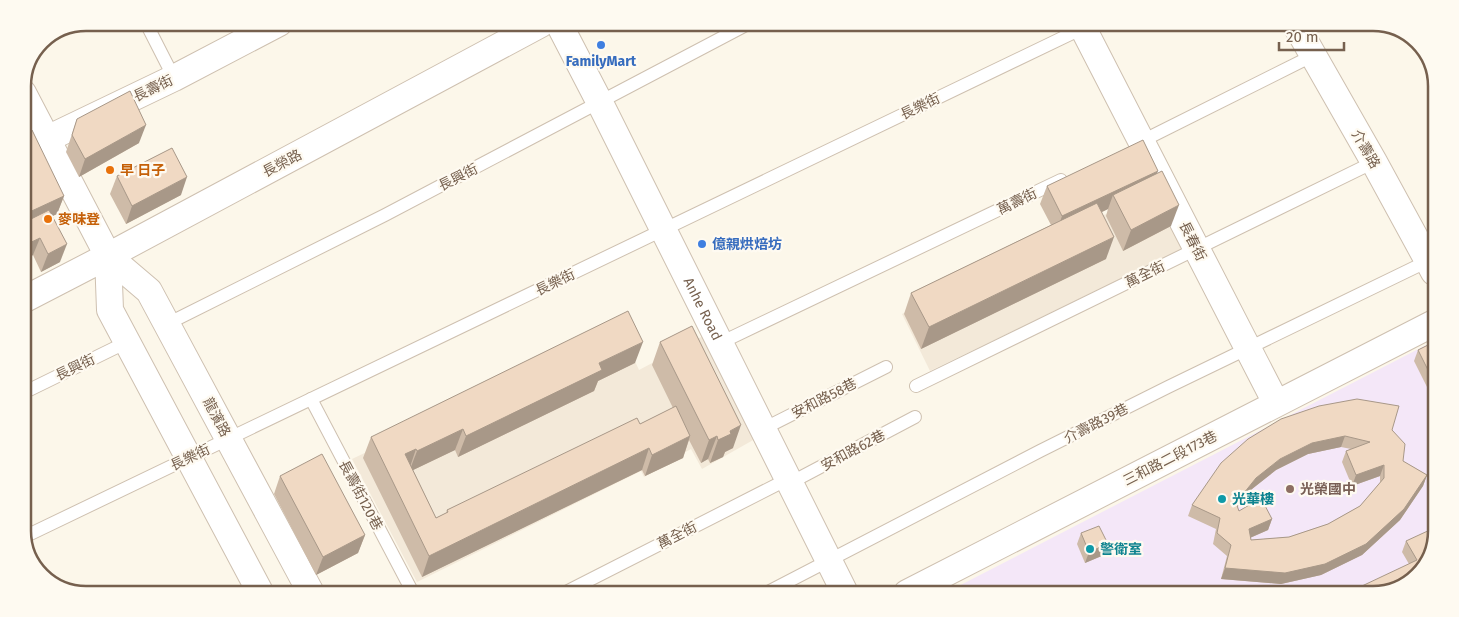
<svg xmlns="http://www.w3.org/2000/svg" width="1459" height="617" font-family="'Fira Sans','Noto Sans TC',sans-serif">
<rect width="100%" height="100%" fill="#fcf7ea"/>
<!-- residential -->
<g fill="#f3e9d9">
<path d="M1157,189l27,59 -254,123 -28,-57z"/>
<path d="M621,331l18,39 64,-34 52,103 -53,30 -11,-20 -9,5 1,3 -39,20 -3,-6 -224,111 -65,-123z"/>
</g>
<!-- education -->
<path fill="#f4e7f8" d="M1434,341l-2,214 -59,39 -428,-1z"/>
<g fill="none" stroke-linecap="round" stroke-linejoin="round">
<!-- service casing -->
<g stroke="#cec0b0" stroke-width="14">
<g id="service">
<path d="M146,23l28,55"/>
<path d="M1138,143l174,-87"/>
<path d="M167,324l218,-109 361,-190"/>
<path d="M720,343l341,-163"/>
<path d="M916,386l458,-224"/>
<path d="M23,393l104,-51"/>
<path d="M311,399l101,192"/>
<path d="M763,429l123,-62"/>
<path d="M790,483l125,-66"/>
<path d="M24,537l1061,-510"/>
<path d="M566,592l222,-113"/>
<path d="M768,592l272,-141 128,-64 260,-126"/>
</g>
</g>
<!-- minor casing -->
<g stroke="#cec0b0" stroke-width="28">
<g id="minor">
<path id="s1" d="M559,24l41,79 245,490"/>
<path d="M1297,27l77,135 60,110"/>
<path d="M1083,28l193,375"/>
<path d="M23,93l85,163 41,35 161,300"/>
<path d="M47,139l127,-61 105,-55"/>
<path d="M108,256l2,54 149,280"/>
<path d="M23,300l85,-44 433,-232"/>
<path d="M907,593l527,-270"/>
</g>
</g>
<!-- service -->
<use href="#service" stroke="#fff" stroke-width="12"/>
<!-- minor -->
<use href="#minor" stroke="#fff" stroke-width="26"/>
</g>
<!-- wall -->
<g fill="#cebba8" fill-rule="evenodd">
<path d="M77,119l62,24 -60,34 -13,-25z"/>
<path d="M23,135l41,61 -7,18 -5,2 8,46 -19,10 -8,-17 -10,6z"/>
<path d="M1157,174l14,52 -48,25 -17,-35 2,-7 -6,3 4,47 -185,90 -17,-35 7,-21 140,-68 -11,-21 7,-18z"/>
<path d="M117,176l64,19 -55,29 -16,-30z"/>
<path d="M660,342l73,106 -8,4 -2,5 -13,6 -2,-4 -7,4 -12,-23 -6,18 -38,18 -3,-6 -220,107 -59,-119 8,-21 264,-74 -37,18 -4,10 -136,66 -3,-7 -42,20 23,48 10,-5 1,-3 193,-86 33,-16 -21,-43z"/>
<path d="M1434,342l-1,57 -19,-38 4,-11z"/>
<path d="M1392,430l11,31 24,14 -4,11 -23,34 -38,35 -41,20 -40,9 -60,-5 6,-23 -14,-12 3,-15 -28,-13 4,-11 56,-66zM1341,447l10,2 -5,2 -4,11 10,24 28,-10v7l-20,23 -32,18 -39,13 -38,3 -1,-2 18,-8 4,-11 -33,-8 -2,-4 15,-18 24,-19 32,-16z"/>
<path d="M280,476l85,59 -7,18 -42,22 -42,-81z"/>
<path d="M1081,533l23,22 -19,8 -8,-19z"/>
<path d="M1406,541l26,14 -23,9 -7,-12z"/>
</g>
<!-- shaded-wall -->
<g fill="#a89888">
<path d="M146,125l-7,18 -60,34 6,-18z"/>
<path d="M1158,171l-7,18 -38,6 -5,14 -52,25 6,-18z"/>
<path d="M187,177l-6,18 -55,29 6,-18z"/>
<path d="M64,196l-7,18 -34,16v-15z"/>
<path d="M1179,205l-8,21 -48,25 8,-21z"/>
<path d="M1114,237l-8,22 -185,90 8,-22z"/>
<path d="M40,238l-7,17 -10,6v-15z"/>
<path d="M67,244l-7,18 -19,10 7,-18z"/>
<path d="M643,342l-8,21 -37,18 -4,10 -136,66 8,-21 133,-73z"/>
<path d="M741,425l-8,23 -8,4 -2,5 -13,6 8,-23 12,-9z"/>
<path d="M463,429l-8,21 -46,22 8,-21z"/>
<path d="M690,436l-7,22 -38,18 7,-21z"/>
<path d="M717,436l-9,23 -7,4 8,-23z"/>
<path d="M1345,436l-4,11 -33,7 -32,16 -24,19 -20,25 4,-11 20,-25 24,-19 32,-16z"/>
<path d="M649,448l-7,22 -220,107 7,-21z"/>
<path d="M416,449l-7,21 -4,-16z"/>
<path d="M1384,465l-4,11 -28,10 4,-11z"/>
<path d="M1427,475l-4,11 -23,34 -38,35 -41,20 -40,9 -60,-5 4,-11 141,-24z"/>
<path d="M1272,519l-4,11 -23,10 4,-11z"/>
<path d="M365,535l-7,18 -42,22 7,-18z"/>
<path d="M1108,544l-4,11 -19,8 4,-11z"/>
</g>
<!-- building -->
<g fill="#f0d9c3" stroke="#a89888" fill-rule="evenodd">
<path d="M130,91l16,34 -61,34 -13,-24 5,-16z"/>
<path d="M32,130l32,66 -41,19v-80z"/>
<path d="M1143,140l15,31 -96,45 -15,-30z"/>
<path d="M172,148l15,29 -55,29 -15,-30z"/>
<path d="M1162,171l17,34 -48,25 -18,-35z"/>
<path d="M1097,203l17,34 -185,90 -18,-34z"/>
<path d="M49,210l18,34 -19,10 -8,-16 -17,8v-23z"/>
<path d="M628,311l15,31 -44,21 3,7 -136,66 -3,-7 -46,22 -1,-2 -11,5 31,64 12,-6 -1,-2 190,-92 3,6 36,-18 14,30 -38,19 -3,-7 -220,108 -58,-119z"/>
<path d="M692,326l49,99 -11,6 1,3 -13,6 -1,-4 -8,4 -49,-98z"/>
<path d="M1434,342l-1,38 -15,-30z"/>
<path d="M1357,399l42,7 -7,24 13,14 -2,17 24,14 -23,34 -38,35 -41,20 -40,9 -60,-5 6,-23 -14,-12 3,-15 -28,-13 29,-42 27,-24 33,-20 38,-13zM1345,436l25,6 -24,9 10,24 28,-10v13l-24,28 -32,18 -39,13 -38,3 -2,-11 23,-10 -11,-21 -22,13 -3,-8 20,-25 24,-19 32,-16z"/>
<path d="M322,454l43,81 -42,22 -43,-81z"/>
<path d="M1099,526l9,18 -19,8 -8,-19z"/>
<path d="M1432,529v26l-24,29 -35,10h-28l72,-34 -11,-19z"/>
</g>
<!-- markers -->
<g fill="#3f7fe0" stroke="#fefaf1" stroke-width="2">
<circle cx="601" cy="45" r="5"/>
<circle cx="702" cy="244" r="5"/>
</g>
<g fill="#e8710a" stroke="#fefaf1" stroke-width="2">
<circle cx="110" cy="170" r="5"/>
<circle cx="48" cy="219" r="5"/>
</g>
<circle fill="#8d6e63" stroke="#fefaf1" stroke-width="2" cx="1290" cy="489" r="5"/>
<g fill="#0f9aa8" stroke="#fefaf1" stroke-width="2">
<circle cx="1222" cy="499" r="5"/>
<circle cx="1090" cy="549" r="5"/>
</g>
<g text-anchor="middle" stroke-width="4.5" stroke-linejoin="round" paint-order="stroke">
<!-- shop labels -->
<g font-size="14" font-weight="bold" fill="#366cbe" stroke="#fefaf1">
<text x="601" y="66">FamilyMart</text>
<text x="712" y="249" text-anchor="start">億親烘焙坊</text>
</g>
<!-- street labels -->
<g font-size="14" fill="#76604e" stroke="#fefaf1">
<text transform="translate(153 88) rotate(-26)" y="5">長壽街</text>
<text transform="translate(920 106) rotate(-26)" y="5">長樂街</text>
<text transform="translate(1366 149) rotate(60)" y="5">介壽路</text>
<text transform="translate(282 163) rotate(-28)" y="5">長榮路</text>
<text transform="translate(458 177) rotate(-27)" y="5">長興街</text>
<text transform="translate(1017 201) rotate(-26)" y="5">萬壽街</text>
<text transform="translate(1193 241) rotate(63)" y="5">長春街</text>
<text transform="translate(1145 274) rotate(-26)" y="5">萬全街</text>
<text transform="translate(555 282) rotate(-26)" y="5">長樂街</text>
<text dy="5" stroke="none"><textPath href="#s1" startOffset="319">Anhe Road</textPath></text>
<text transform="translate(75 367) rotate(-26)" y="5">長興街</text>
<text transform="translate(824 398) rotate(-27)" y="5">安和路58巷</text>
<text transform="translate(217 417) rotate(62)" y="5">龍濱路</text>
<text transform="translate(1096 423) rotate(-27)" y="5">介壽路39巷</text>
<text transform="translate(853 450) rotate(-28)" y="5">安和路62巷</text>
<text transform="translate(190 457) rotate(-26)" y="5">長樂街</text>
<text transform="translate(1170 458) rotate(-27)" y="5">三和路二段173巷</text>
<text transform="translate(361 495) rotate(62)" y="5">長壽街120巷</text>
<text transform="translate(677 535) rotate(-27)" y="5">萬全街</text>
</g>
<!-- food labels -->
<g font-size="14" font-weight="bold" fill="#c56008" stroke="#fefaf1" text-anchor="start">
<text x="120" y="175">早 日子</text>
<text x="58" y="224">麥味登</text>
</g>
<!-- education labels -->
<g font-size="14" font-weight="bold" fill="#785e54" stroke="#fefaf1" text-anchor="start">
<text x="1300" y="494">光榮國中</text>
</g>
<!-- culture labels -->
<g font-size="14" font-weight="bold" fill="#0d838f" stroke="#fefaf1" text-anchor="start">
<text x="1232" y="504">光華樓</text>
<text x="1100" y="554">警衛室</text>
</g>
</g>
<!-- crop -->
<path d="M0 0H1459V617H0ZM86 31H1373A55 55 0 0 1 1428 86V531A55 55 0 0 1 1373 586H86A55 55 0 0 1 31 531V86A55 55 0 0 1 86 31Z" fill="#fefaf1" fill-rule="evenodd"/>
<path fill="none" stroke="#76604e" stroke-width="2.5" d="M86 31H1373A55 55 0 0 1 1428 86V531A55 55 0 0 1 1373 586H86A55 55 0 0 1 31 531V86A55 55 0 0 1 86 31Z"/>
<!-- scale -->
<path d="M1279 42v8h65v-8" fill="none" stroke="#76604e" stroke-width="2.5"/>
<text x="1286" y="42" font-size="15" fill="#76604e" stroke="#fefaf1" stroke-width="4" paint-order="stroke">20 m</text>
</svg>
